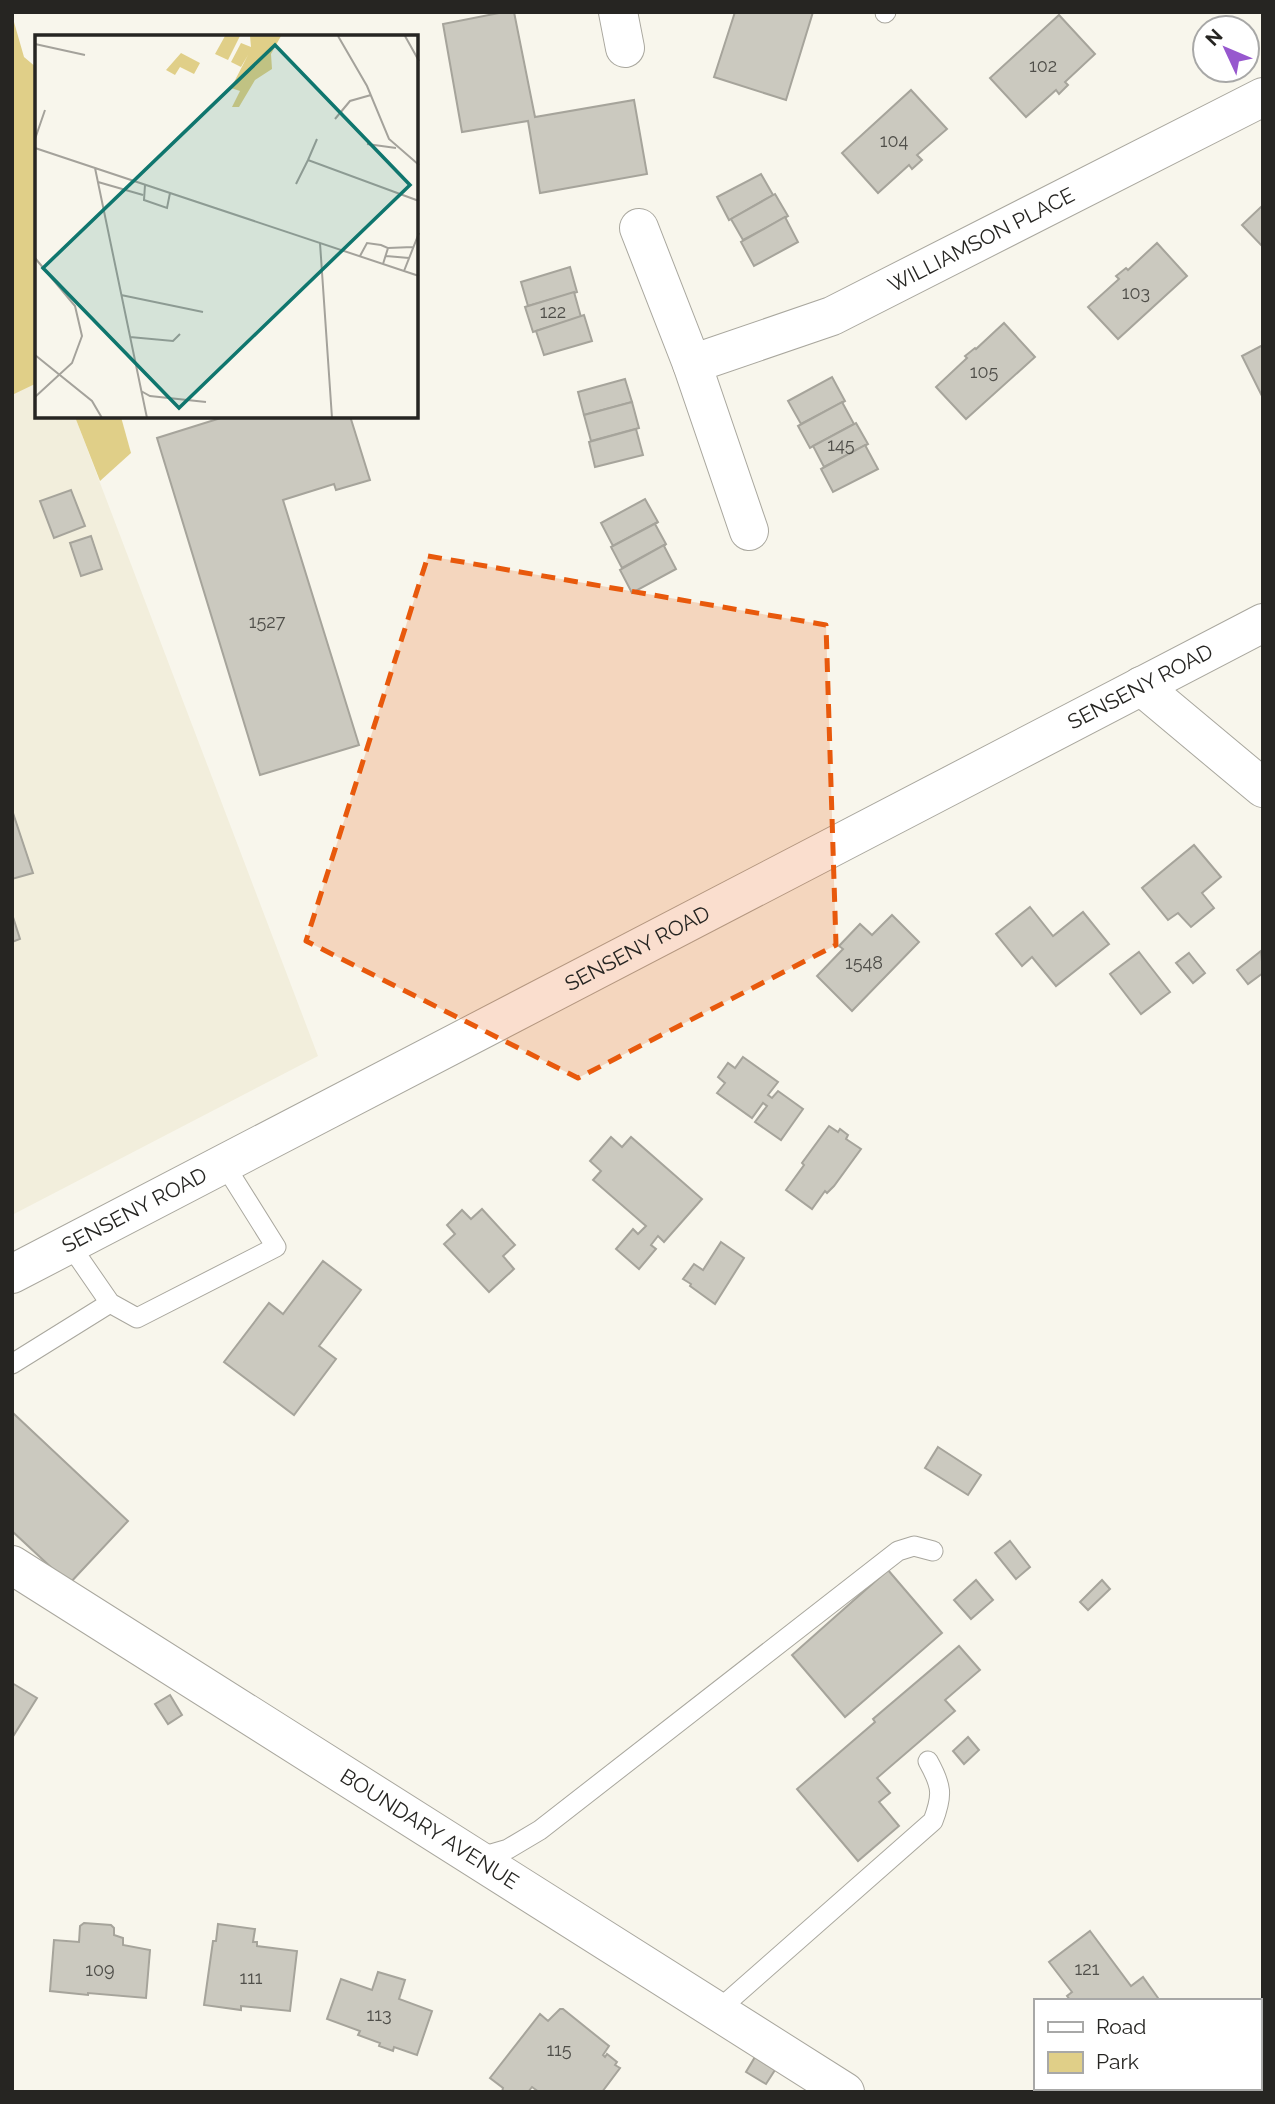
<svg xmlns="http://www.w3.org/2000/svg" width="1275" height="2104" font-family="Raleway,sans-serif">
<rect width="100%" height="100%" fill="#f8f6ec"/>
<!-- built -->
<path fill="#f2eedc" d="M12,251l25,65v100l38,1 243,639 -306,159z"/>
<!-- green -->
<g fill="#e0cf88">
<path d="M12,15l12,42 13,11v315l-25,12z"/>
<path d="M75,417h46l10,36 -31,28z"/>
</g>
<!-- building -->
<g fill="#cbc9bf" stroke="#a6a49b" stroke-width="2">
<path d="M504,12h10l21,105 99,-17 13,74 -107,19 -12,-72 -66,11 -19,-108z"/>
<path d="M735,12h78l-27,88 -72,-23z"/>
<path d="M1059,15l36,39 -30,28 3,3 -9,9 -3,-4 -30,27 -36,-39z"/>
<path d="M911,90l36,39 -30,26 5,5 -10,9 -3,-4 -31,28 -36,-40z"/>
<path d="M761,174l12,21 -44,25 -12,-23z"/>
<path d="M775,194l13,22 -45,24 -12,-21z"/>
<path d="M1263,205v42l-21,-22z"/>
<path d="M785,217l13,25 -44,24 -13,-24z"/>
<path d="M1157,243l30,33 -69,63 -30,-32 31,-28 -3,-3 10,-8 2,2z"/>
<path d="M570,267l7,25 -49,14 -7,-24z"/>
<path d="M574,292l7,25 -48,15 -8,-25z"/>
<path d="M584,315l8,26 -48,14 -8,-24z"/>
<path d="M1004,323l31,34 -69,62 -30,-32 31,-29 -2,-2 10,-8 1,1z"/>
<path d="M1263,345v53l-21,-42z"/>
<path d="M832,377l13,24 -44,23 -13,-23z"/>
<path d="M625,379l7,23 -48,13 -6,-23z"/>
<path d="M632,402l7,26 -48,13 -7,-26z"/>
<path d="M842,402l12,22 -44,24 -12,-22z"/>
<path d="M227,416h123l20,64 -34,10 -2,-6 -51,16 76,245 -99,30 -103,-337z"/>
<path d="M856,423l12,21 -44,23 -11,-21z"/>
<path d="M636,429l7,26 -48,12 -6,-25z"/>
<path d="M865,445l13,24 -45,23 -12,-23z"/>
<path d="M71,490l14,36 -31,12 -14,-37z"/>
<path d="M645,499l13,23 -45,24 -12,-23z"/>
<path d="M658,522l-3,2 11,20 -44,24 -11,-21z"/>
<path d="M91,536l11,33 -21,7 -11,-33z"/>
<path d="M666,544l-2,2 12,23 -44,24 -12,-23z"/>
<path d="M12,810l21,63 -21,6z"/>
<path d="M1194,845l27,32 -19,16 12,15 -23,19 -13,-14 -10,7 -26,-32z"/>
<path d="M1030,907l23,29 30,-24 26,32 -53,42 -24,-29 -10,9 -26,-32z"/>
<path d="M12,914l8,25 -8,3z"/>
<path d="M892,915l27,27 -67,69 -35,-35 26,-27 -4,-3 21,-22 12,11z"/>
<path d="M1261,951l2,22 -15,11 -11,-14z"/>
<path d="M1139,952l31,40 -29,22 -31,-40z"/>
<path d="M1189,953l16,20 -12,10 -17,-20z"/>
<path d="M743,1057l35,25 -10,13 4,3 6,-7 25,18 -22,31 -26,-18 12,-16 -4,-3 -11,15 -35,-25 8,-10 -7,-6 10,-14 7,5z"/>
<path d="M829,1126l9,6 2,-3 8,6 -2,4 15,10 -27,37 -7,7 -2,-2 -13,18 -26,-19 18,-25 -2,-2z"/>
<path d="M611,1137l11,10 9,-10 71,62 -38,43 -6,-6 -7,9 5,4 -17,20 -23,-20 17,-20 5,5 8,-8 -53,-46 8,-9 -11,-10z"/>
<path d="M482,1209l33,36 -12,11 11,13 -25,23 -45,-48 11,-10 -8,-9 15,-15 9,9z"/>
<path d="M721,1242l23,16 -29,46 -25,-18 1,-2 -8,-5 11,-15 9,6z"/>
<path d="M323,1261l38,29 -42,56 17,13 -42,56 -70,-53 45,-59 14,11z"/>
<path d="M14,1414l114,107 -59,63 -57,-53v-115z"/>
<path d="M938,1447l43,28 -13,20 -43,-27z"/>
<path d="M1010,1541l20,26 -14,12 -21,-26z"/>
<path d="M888,1570l54,63 -97,84 -53,-62z"/>
<path d="M976,1580l17,20 -22,19 -17,-19z"/>
<path d="M1102,1580l8,9 -22,21 -8,-8z"/>
<path d="M959,1646l21,24 -35,30 10,11 -78,67 13,15 -11,9 20,24 -41,35 -61,-72 78,-67 -2,-3z"/>
<path d="M12,1683l25,15 -25,40z"/>
<path d="M170,1695l12,20 -14,9 -13,-20z"/>
<path d="M968,1737l11,13 -15,14 -11,-13z"/>
<path d="M84,1923l27,2 3,3v7l9,3v7l27,5 -4,48 -58,-5v2l-38,-4 4,-51 25,2 1,-16z"/>
<path d="M218,1924l37,5 -2,13h4v4l40,5 -7,60 -49,-5v4l-37,-5 9,-64h3z"/>
<path d="M1090,1931l41,55 12,-9 15,21 -4,3h-83l-4,-5 5,-4 -23,-30z"/>
<path d="M378,1972l27,8 -6,19 33,12 -15,44 -23,-8 -1,4 -14,-5 1,-3 -22,-8 2,-4 -33,-12 14,-40 31,11z"/>
<path d="M560,2009h3l46,37 -6,9 2,2 2,-3 10,8 -2,3 5,3 -18,24h-63l-7,-5 -4,5h-26l1,-4 -13,-10 50,-64 8,7z"/>
<path d="M755,2057l20,13 -9,14 -20,-12z"/>
</g>
<g fill="none" stroke-linecap="round" stroke-linejoin="round">
<!-- lane casing -->
<g stroke="#a9a79e" stroke-width="21">
<g id="lane">
<path d="M885,13l1,-1"/>
<path d="M70,1245l40,58 27,15 139,-71 -52,-83"/>
<path d="M12,1364l98,-61"/>
<path d="M477,1858l31,-9 32,-19 358,-279 16,-5 19,5"/>
<path d="M716,2012l217,-191c10,-26 9,-35 -5,-60"/>
<path d="M1259,2034l4,-3"/>
<path d="M1192,2092l4,-4"/>
</g>
</g>
<!-- street casing -->
<g stroke="#a9a79e" stroke-width="40">
<g id="street">
<path d="M618,12l7,36"/>
<path d="M639,228l53,136"/>
<path id="s1" d="M749,531l-57,-167 140,-48 431,-219"/>
<path d="M1141,686l122,102"/>
<path id="s2" d="M12,1565l833,527"/>
</g>
</g>
<!-- secondary casing -->
<g stroke="#a9a79e" stroke-width="40">
<g id="secondary">
<path id="s3" d="M12,1274l1251,-651"/>
</g>
</g>
<!-- lane -->
<use href="#lane" stroke="#fff" stroke-width="19"/>
<!-- street -->
<use href="#street" stroke="#fff" stroke-width="38"/>
<!-- secondary -->
<use href="#secondary" stroke="#fff" stroke-width="38"/>
</g>
<!-- marked area -->
<path fill="#e8590c" fill-opacity="0.2" stroke="#e8590c" stroke-width="5" stroke-dasharray="14 9" stroke-linejoin="round" d="M428,556l398,69 10,320 -258,133 -272,-137z"/>
<g text-anchor="middle" stroke-width="5" stroke-linejoin="round" paint-order="stroke">
<!-- number labels -->
<g font-size="18" fill="#4f4e49">
<text x="1043" y="72">102</text>
<text x="894" y="147">104</text>
<text x="1136" y="299">103</text>
<text x="553" y="318">122</text>
<text x="984" y="378">105</text>
<text x="841" y="451">145</text>
<text x="267" y="628">1527</text>
<text x="864" y="969">1548</text>
<text x="1087" y="1975">121</text>
<text x="100" y="1976">109</text>
<text x="251" y="1984">111</text>
<text x="379" y="2021">113</text>
<text x="559" y="2056">115</text>
</g>
<!-- street labels -->
<g font-size="21" fill="#262522" stroke="#fff">
<text dy="7" stroke="none"><textPath href="#s1" startOffset="492">WILLIAMSON PLACE</textPath></text>
<text dy="7" stroke="none"><textPath href="#s3" startOffset="1272">SENSENY ROAD</textPath></text>
<text dy="7" stroke="none"><textPath href="#s3" startOffset="705">SENSENY ROAD</textPath></text>
<text dy="7" stroke="none"><textPath href="#s3" startOffset="138">SENSENY ROAD</textPath></text>
<text dy="7" stroke="none"><textPath href="#s2" startOffset="494">BOUNDARY AVENUE</textPath></text>
</g>
</g>
<!-- overview -->
<g transform="translate(35 35)">
<rect width="383" height="383" fill="#f8f6ec"/>
<path d="M190,1h15l-12,24 -13,-6zM215,1h31l-10,18 1,15 -17,11 -16,27h-7l8,-16 -9,-3 17,-33 -7,12 -10,-5 10,-19 10,4zM146,18l19,10 -6,11 -14,-7 -5,8 -9,-5z" fill="#e0cf88"/>
<path fill="none" stroke="#a4a29b" stroke-width="2" d="M303,1l29,50 22,53 30,26M370,1l14,25M0,9l50,11M300,84l15,-18 21,-6M0,104l10,-29M332,109l29,4M0,113l384,128M273,125l9,-21M60,133l52,250M63,147l45,13M261,149l12,-24 111,41M110,150l-1,15 23,8 3,-15M285,208l12,175M353,213l25,-1M325,221l7,-13 14,2 7,3 -5,16M351,221l23,2M0,223l40,48 7,30 -10,27 -37,34M369,236l15,-38M86,260l82,17M95,302l43,4 7,-7M0,320l57,46 10,17M106,356l9,5 56,6"/>
<path fill="#0f766e" fill-opacity="0.15" stroke="#0f766e" stroke-width="3.5" d="M240,10l135,140 -231,223 -136,-140z"/>
<rect width="383" height="383" fill="none" stroke="#262522" stroke-width="3.5"/>
</g>
<!-- border -->
<rect width="1275" height="2104" fill="none" stroke="#262522" stroke-width="28"/>
<!-- legend -->
<rect x="1034" y="1999" width="228" height="91" fill="#ffffff" stroke="#a8a8a7" stroke-width="2"/>
<rect x="1048" y="2022" width="35" height="10" fill="#ffffff" stroke="#a8a8a7" stroke-width="2"/>
<text x="1096" y="2034" font-size="21" fill="#262522">Road</text>
<rect x="1048" y="2052" width="35" height="21" fill="#e0cf88" stroke="#a8a8a7" stroke-width="2"/>
<text x="1096" y="2069" font-size="21" fill="#262522">Park</text>
<!-- north arrow -->
<g transform="translate(1226 49) rotate(314)"><circle r="33" fill="#ffffff" stroke="#a8a8a7" stroke-width="2"/>
<path d="M0-5L12 26L0 18L-12 26Z" fill="#9758ce"/>
<text y="-10" font-size="19" font-weight="bold" text-anchor="middle" fill="#262522">N</text>
</g>
</svg>
